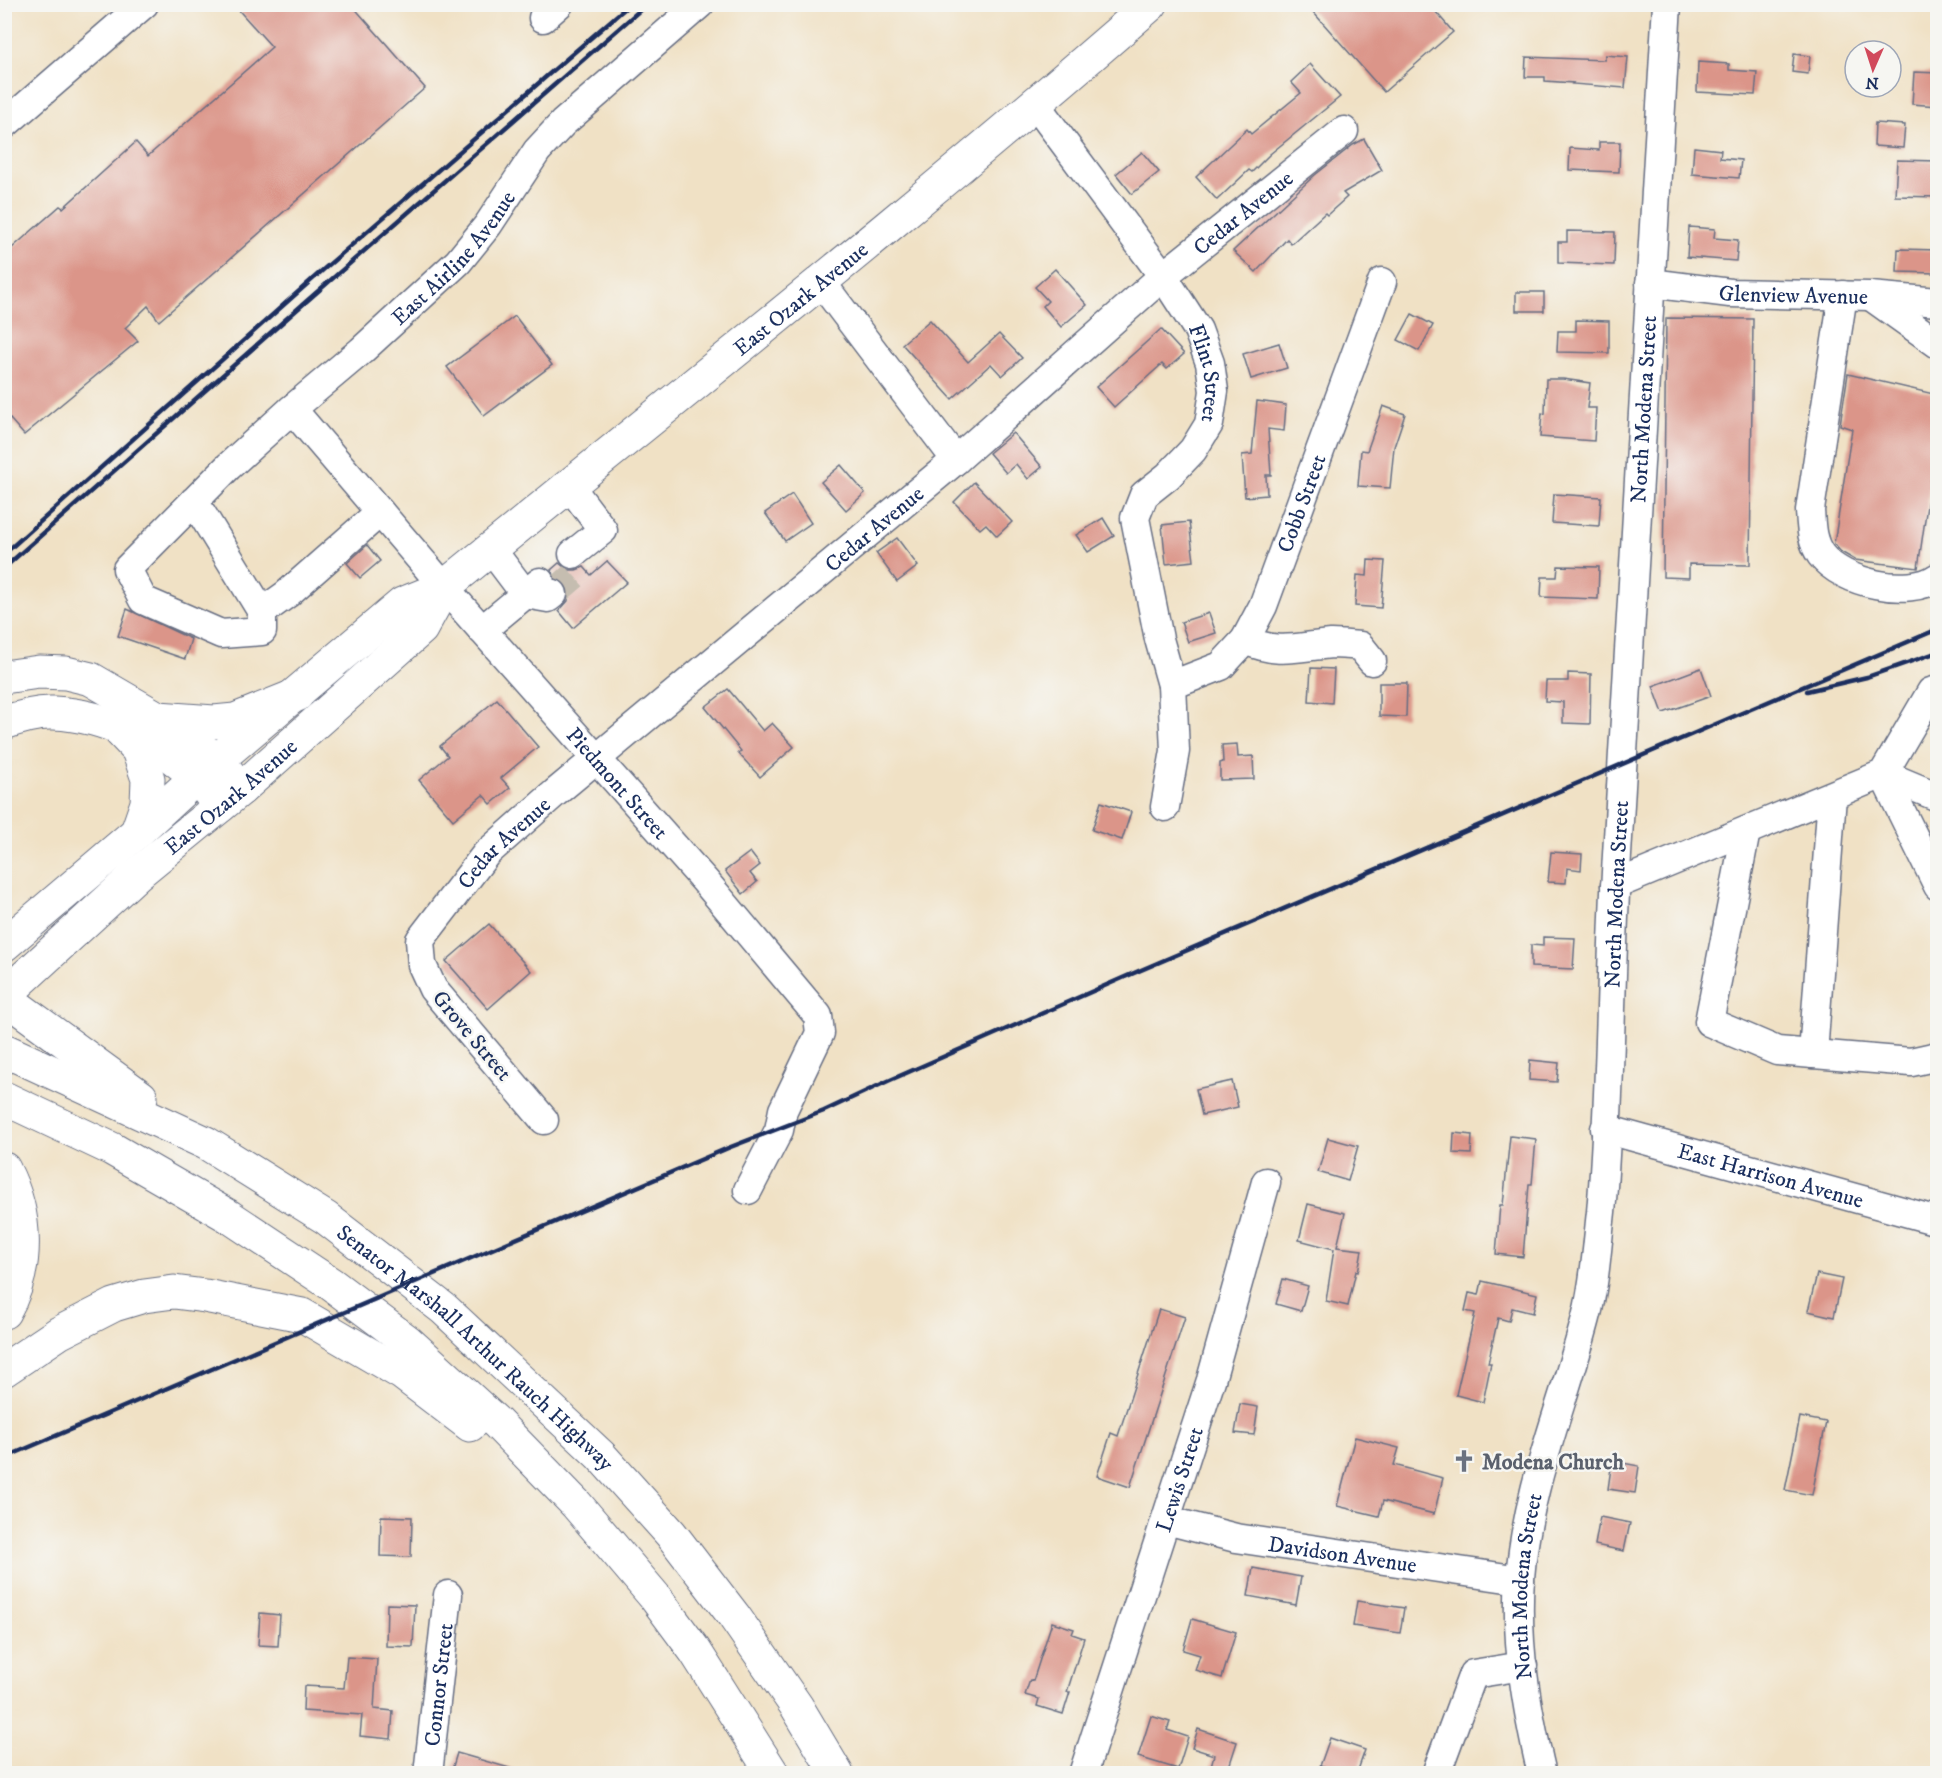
<svg xmlns="http://www.w3.org/2000/svg" width="1942" height="1778" font-family="'IM FELL DW Pica',serif">
<rect width="100%" height="100%" fill="#f6f6f2"/>
<filter id="ink" filterUnits="userSpaceOnUse"><feTurbulence type="fractalNoise" baseFrequency=".0167" numOctaves="2"/><feDisplacementMap in="SourceGraphic" scale="12" xChannelSelector="R" yChannelSelector="G"/><feConvolveMatrix kernelMatrix="1 2 1 2 8 2 1 2 1" color-interpolation-filters="sRGB"/></filter>
<filter id="wash" filterUnits="userSpaceOnUse"><feTurbulence type="fractalNoise" baseFrequency=".008" numOctaves="4" result="noise"/><feDisplacementMap in="SourceGraphic" scale="24" xChannelSelector="R" yChannelSelector="G"/><feGaussianBlur stdDeviation="1.35" result="paint"/><feColorMatrix in="noise" values="0 0 0 0 0 0 0 0 0 0 0 0 0 0 0 0 0 1.4 0 .05"/><feComposite in="paint" operator="in"/></filter>
<g filter="url(#wash)">
<rect width="100%" height="100%" fill="#f0e1c5"/>
<g id="blocks">
<!-- building -->
<g fill="#db9589">
<path d="M233,4h118l74,84 -266,233 -11,-15 -23,22 13,13 -114,94 -20,-23v-157l56,-49 3,2 73,-66 12,14 124,-109z"/>
<path d="M1306,4h123l24,28 -69,60z"/>
<path d="M1794,54l16,2 -2,18 -16,-2z"/>
<path d="M1605,55l23,2 -3,31 -53,-4 1,-1 -28,-2v-4h-20l1,-20 79,3z"/>
<path d="M1698,62l31,2v6l28,2 -2,23 -58,-3z"/>
<path d="M1310,64l30,33 -70,57 -18,18 -3,-2 -32,30 -21,-23 51,-48 4,5 50,-41 -10,-11z"/>
<path d="M1914,72l24,1v33l-26,-2z"/>
<path d="M1875,123l30,2 -2,23 -29,-2z"/>
<path d="M1364,139l18,31 -39,23 4,4 -20,18 -2,-2 -34,31 -4,-5 -31,33 -23,-21 82,-76 38,-30z"/>
<path d="M1599,142h21l-1,30 -50,-2 1,-22 29,2z"/>
<path d="M1694,147l27,3 -1,8 21,2 -2,18 -47,-4z"/>
<path d="M1142,152l17,20 -27,22 -16,-20z"/>
<path d="M1897,160l41,1v36l-43,-1z"/>
<path d="M1689,227l26,2 -1,9 24,2 -2,21 -49,-4z"/>
<path d="M1567,231l48,1 -1,33 -56,-2v-21h9z"/>
<path d="M1898,249l40,1v23l-41,-1z"/>
<path d="M1055,269l32,36 -26,22 -18,-21 5,-5 -13,-14z"/>
<rect x="1516" y="292" width="28" height="19"/>
<path d="M1412,314l21,11 -14,26 -21,-11z"/>
<path d="M515,316l37,49 -68,51 -37,-49z"/>
<path d="M1666,318l87,1 -3,246 -61,-1v14l-26,-1z"/>
<path d="M930,320l38,42 31,-28 23,24 -20,18 -11,-12 -39,35 -50,-55z"/>
<path d="M1576,320l33,1v32l-52,-1 1,-21h18z"/>
<path d="M1161,329l23,25 -17,15 -5,-5 -48,43 -18,-20z"/>
<path d="M1279,343l8,25 -36,11 -8,-25z"/>
<path d="M1848,374l90,21v34l-20,139 -63,-8 -14,-8 -7,-8 18,-115 -12,-4z"/>
<path d="M1546,379h17l27,4 -3,25h9l-2,33 -54,-4 2,-24 3,1z"/>
<path d="M1257,401l29,4 -2,26 -16,-2 3,46h-5l1,20 -22,2 -3,-42 10,-1z"/>
<path d="M1383,406l22,8 -11,33 -4,41 -32,-2 3,-36 6,1z"/>
<path d="M1013,433l29,34 -14,12 -12,-15 -10,9 -17,-20z"/>
<path d="M841,465l24,28 -19,17 -25,-28z"/>
<path d="M974,482l38,40 -15,14 -11,-12 -6,5 -26,-27z"/>
<path d="M792,494l19,29 -26,18 -20,-28z"/>
<path d="M1554,494l47,3 -2,29 -47,-3z"/>
<path d="M1103,518l11,18 -26,16 -12,-17z"/>
<path d="M1189,522l5,39 -28,3 -4,-39z"/>
<path d="M897,538l21,28 -21,16 -21,-29z"/>
<path d="M367,545l13,16 -20,17 -13,-15z"/>
<path d="M1368,560l17,1 -4,47 -26,-2 2,-31 10,1z"/>
<path d="M607,561l20,21 -54,46 -14,-17 9,-10 1,-10 -4,-8 -9,-5 -5,-8 8,-7 9,7h8l8,-3 7,8z"/>
<path d="M1558,566l41,1 -1,32 -57,-2 1,-20h15z"/>
<path d="M127,609l64,30 -6,20 -67,-23z"/>
<path d="M1209,613l7,20 -28,9 -7,-20z"/>
<path d="M1311,668l23,1 -2,34 -23,-2z"/>
<path d="M1701,668l10,28 -48,17 -10,-27z"/>
<path d="M1568,673l23,1 -1,50 -27,-1v-21l-18,-1 1,-20h22z"/>
<path d="M1379,683h28l-1,34 -27,-1z"/>
<path d="M728,689l35,42 9,-8 22,24 -34,30 -22,-24 3,-2 -36,-44z"/>
<path d="M497,699l41,48 -37,31 9,10 -19,16 -8,-9 -30,25 -34,-40 29,-24 -8,-10z"/>
<path d="M1237,744l1,13 15,-1 1,23 -34,1v-17l3,-1 -1,-17z"/>
<path d="M1101,802l30,10 -9,28 -30,-10z"/>
<path d="M750,852l10,13 -10,8 7,9 -14,12 -18,-23z"/>
<path d="M1551,852l31,2 -1,16 -14,-2 -1,15 -18,-1z"/>
<path d="M489,924l42,47 -43,38 -42,-48z"/>
<path d="M1543,937l32,1 -2,31 -42,-2v-22l12,1z"/>
<path d="M1530,1060l29,3 -2,19 -28,-2z"/>
<path d="M1232,1081l6,26 -36,8 -6,-26z"/>
<path d="M1454,1133l18,2 -1,19 -18,-1z"/>
<path d="M1510,1136l26,3 -4,45h-3l-6,73 -27,-3 4,-49h3z"/>
<path d="M1328,1138l30,8 -10,35 -30,-9z"/>
<path d="M1308,1204l37,9 -8,34 25,3 -4,22 -2,-1 -8,35 -22,-5 8,-52 -35,-9z"/>
<path d="M1817,1274l25,5 -8,38 -26,-6z"/>
<path d="M1283,1279l25,7 -7,25 -25,-7z"/>
<path d="M1482,1281l55,13 -4,19 -21,-5 -3,13 -11,-3 -10,45h3l-8,39 -27,-7 19,-82 -10,-2 4,-18 10,2z"/>
<path d="M1159,1309l26,8 -55,170 -33,-11 14,-43 7,3z"/>
<path d="M1240,1404l18,3 -4,28 -19,-2z"/>
<path d="M1800,1417l26,5 -14,73 -27,-5z"/>
<path d="M1355,1437l44,11 -5,17 49,13 -9,36 -51,-13 -4,15 -42,-10z"/>
<path d="M1612,1461l27,5 -4,27 -27,-4z"/>
<path d="M381,1516l31,1 -1,40 -31,-1z"/>
<path d="M1600,1517l30,6 -6,28 -29,-6z"/>
<path d="M1253,1568l48,9 -5,28 -48,-9z"/>
<path d="M1357,1601l47,7 -4,25 -47,-7z"/>
<path d="M387,1604l28,1 -2,42 -27,-1z"/>
<path d="M260,1613l20,2 -2,31 -20,-1z"/>
<path d="M1192,1619l44,13 -14,46 -27,-8 5,-15 -17,-5z"/>
<path d="M1052,1622l22,7 -2,5 12,4 -17,54h3l-7,22 -26,-8 2,-7 -14,-4 5,-15 3,1z"/>
<path d="M347,1657l30,2 -3,50 19,2 -2,28 -31,-3 2,-21 -59,-4 1,-25 40,2z"/>
<path d="M1151,1716l19,6 -3,8 21,7 -10,32 -40,-12z"/>
<path d="M1198,1729l39,13 -10,31h-18l5,-18 -22,-7z"/>
<path d="M1330,1738l35,12 -8,23h-17l-20,-7z"/>
<path d="M457,1753l56,16 -1,4h-61z"/>
</g>
</g>
</g>
<g filter="url(#ink)">
<use href="#blocks" fill-opacity="0" stroke="#666d82" stroke-width="1.5"/>
<g fill="none" stroke-linecap="round" stroke-linejoin="round">
<!-- minor-tunnel -->
<path stroke="#c5bdb0" stroke-width="28" stroke-dasharray="28 14" stroke-linecap="butt" d="M553,594l31,-27"/>
<!-- minor casing -->
<g stroke="#666d82" stroke-width="31">
<g id="minor">
<path d="M543,18l16,-14"/>
<path id="s1" d="M1036,105l127,171 35,54 12,33 4,28 -5,33 -16,26 -25,26 -24,19 -9,23 24,121 13,46 3,66 -10,56"/>
<path d="M4,125l140,-121"/>
<path d="M821,282l135,178"/>
<path id="s2" d="M1650,283l80,10 140,3 68,6"/>
<path d="M1843,295l-33,215c1,16 1,31 11,45 21,28 88,43 117,22"/>
<path d="M1872,297l66,47"/>
<path id="s3" d="M292,409l152,178 261,294 113,135 2,17 -37,77 -4,20 -31,60"/>
<path d="M569,485l34,45 -30,24"/>
<path id="s4" d="M194,501l68,111v19l-41,3 -78,-34 -16,-31 102,-103 63,-57 69,-58 97,-89 30,-37 49,-74 26,-28 137,-119"/>
<path d="M491,549l34,45 23,4 5,-4"/>
<path d="M262,612l25,-18 93,-82"/>
<path d="M482,630l58,-48"/>
<path d="M1245,640c34,15 51,7 86,4 9,0 19,1 29,2l12,15"/>
<path id="s5" d="M1172,685l49,-19 24,-26 18,-34 119,-324"/>
<path d="M1883,774l55,112"/>
<path d="M1883,774l55,23"/>
<path d="M1746,831l-37,191 68,29 134,11 27,-6"/>
<path d="M1615,885l268,-111 48,-82 7,-2"/>
<path d="M1813,1054l19,-258"/>
<path id="s6" d="M544,1120l-111,-131 -11,-24 -2,-25 66,-86 69,-61 401,-333 207,-184 181,-145"/>
<path id="s7" d="M1605,1129l333,92"/>
<path id="s8" d="M1166,1520l70,18 284,42"/>
<path id="s9" d="M428,1774l20,-179"/>
<path id="s10" d="M1083,1774l128,-394 55,-198"/>
<path d="M1436,1774l37,-100 50,-8"/>
<path id="s11" d="M1542,1774c-15,-63 -27,-131 -22,-196 7,-91 43,-172 66,-260 9,-34 11,-71 15,-106 10,-113 9,-227 15,-340 17,-289 33,-578 51,-868"/>
</g>
</g>
<!-- major casing -->
<g stroke="#666d82" stroke-width="35">
<g id="major">
<path id="s12" d="M4,945l133,-113 59,-54 206,-174 42,-17c237,-193 477,-382 707,-583"/>
<path id="s13" d="M4,996l132,-121 105,-86 180,-160 23,-42"/>
</g>
</g>
<!-- highway casing -->
<g stroke="#666d82" stroke-width="35">
<g id="highway">
<path d="M4,677l35,-5 27,1 25,6 67,39 60,43 23,28"/>
<path d="M158,718l56,4 21,-2 62,-25"/>
<path d="M4,723c16,-6 33,-11 50,-10 52,2 105,29 143,65 8,9 16,19 23,28"/>
<path d="M120,731l18,19 10,29 -1,24 -10,29"/>
<path d="M4,997l137,100"/>
<path id="s14" d="M4,1050l202,93 120,75 118,91 156,146 71,79 63,82 63,91 40,67"/>
<path d="M4,1098l108,51 118,68 101,67 76,57 90,82 79,81 79,93 40,54 78,123"/>
<path d="M4,1169c23,44 26,99 0,143"/>
<path d="M4,1370l55,-37 55,-28 30,-9 30,-4 31,4 97,19 101,59 67,51"/>
</g>
</g>
<!-- minor -->
<use href="#minor" stroke="#fff" stroke-width="28"/>
<!-- major -->
<use href="#major" stroke="#fff" stroke-width="33"/>
<!-- highway -->
<use href="#highway" stroke="#fff" stroke-width="33"/>
<!-- rail -->
<g stroke="#1b2f5e" stroke-width="4.5">
<path d="M4,554l320,-285 306,-265"/>
<path d="M4,568l281,-248 362,-316"/>
<path d="M1807,691l60,-14 71,-25"/>
<path d="M4,1458l724,-310 96,-37 64,-30 246,-108 804,-344"/>
</g>
</g>
</g>
<!-- icons -->
<defs>
<g id="church-bare" transform="scale(1.8)"><path d="M-1.2-6h2.4v3.5h3.3v2.4h-3.3V6h-2.4V-.1h-3.3v-2.4h3.3Z" fill="#6b7280" stroke="#f6f6f2" stroke-width="2.5" paint-order="stroke"/></g>
</defs>
<g fill-rule="evenodd">
<use href="#church-bare" x="1464" y="1461"/>
</g>
<g text-anchor="middle" stroke-width="5" stroke-linejoin="round" paint-order="stroke">
<!-- street labels -->
<g font-size="22" fill="#1b2f5e" stroke="#f6f6f2">
<text dy="8" stroke="none"><textPath href="#s6" startOffset="1324">Cedar Avenue</textPath></text>
<text dy="8" stroke="none"><textPath href="#s4" startOffset="762">East Airline Avenue</textPath></text>
<text dy="8" stroke="none"><textPath href="#s2" startOffset="144">Glenview Avenue</textPath></text>
<text dy="8" stroke="none"><textPath href="#s12" startOffset="1028">East Ozark Avenue</textPath></text>
<text dy="8" stroke="none"><textPath href="#s1" startOffset="322">Flint Street</textPath></text>
<text dy="8" stroke="none"><textPath href="#s11" startOffset="1378">North Modena Street</textPath></text>
<text dy="8" stroke="none"><textPath href="#s5" startOffset="236">Cobb Street</textPath></text>
<text dy="8" stroke="none"><textPath href="#s6" startOffset="838">Cedar Avenue</textPath></text>
<text dy="8" stroke="none"><textPath href="#s3" startOffset="496">Piedmont Street</textPath></text>
<text dy="8" stroke="none"><textPath href="#s13" startOffset="302">East Ozark Avenue</textPath></text>
<text dy="8" stroke="none"><textPath href="#s6" startOffset="352">Cedar Avenue</textPath></text>
<text dy="8" stroke="none"><textPath href="#s11" startOffset="892">North Modena Street</textPath></text>
<text transform="translate(473 1035) rotate(50)" y="8">Grove Street</text>
<text dy="8" stroke="none"><textPath href="#s7" startOffset="172">East Harrison Avenue</textPath></text>
<text dy="8" stroke="none"><textPath href="#s14" startOffset="562">Senator Marshall Arthur Rauch Highway</textPath></text>
<text dy="8" stroke="none"><textPath href="#s10" startOffset="310">Lewis Street</textPath></text>
<text dy="8" stroke="none"><textPath href="#s8" startOffset="180">Davidson Avenue</textPath></text>
<text dy="8" stroke="none"><textPath href="#s11" startOffset="190">North Modena Street</textPath></text>
<text dy="8" stroke="none"><textPath href="#s9" startOffset="90">Connor Street</textPath></text>
</g>
<!-- worship labels -->
<g font-size="22" font-weight="bold" fill="#5b616d" stroke="#f6f6f2" text-anchor="start">
<text x="1482" y="1469">Modena Church</text>
</g>
</g>
<!-- margin -->
<rect width="1942" height="1778" fill="none" stroke="#f6f6f2" stroke-width="24"/>
<!-- north arrow -->
<g transform="translate(1873 69) rotate(183)"><circle r="28" fill="#f6f6f2" stroke="#9ea6b7" stroke-width="1.5"/>
<path d="M0-4.5L10 22L0 15L-10 22Z" fill="#d1495b"/>
<text y="-9" font-size="16" font-weight="bold" text-anchor="middle" fill="#1b2f5e">N</text>
</g>
</svg>
